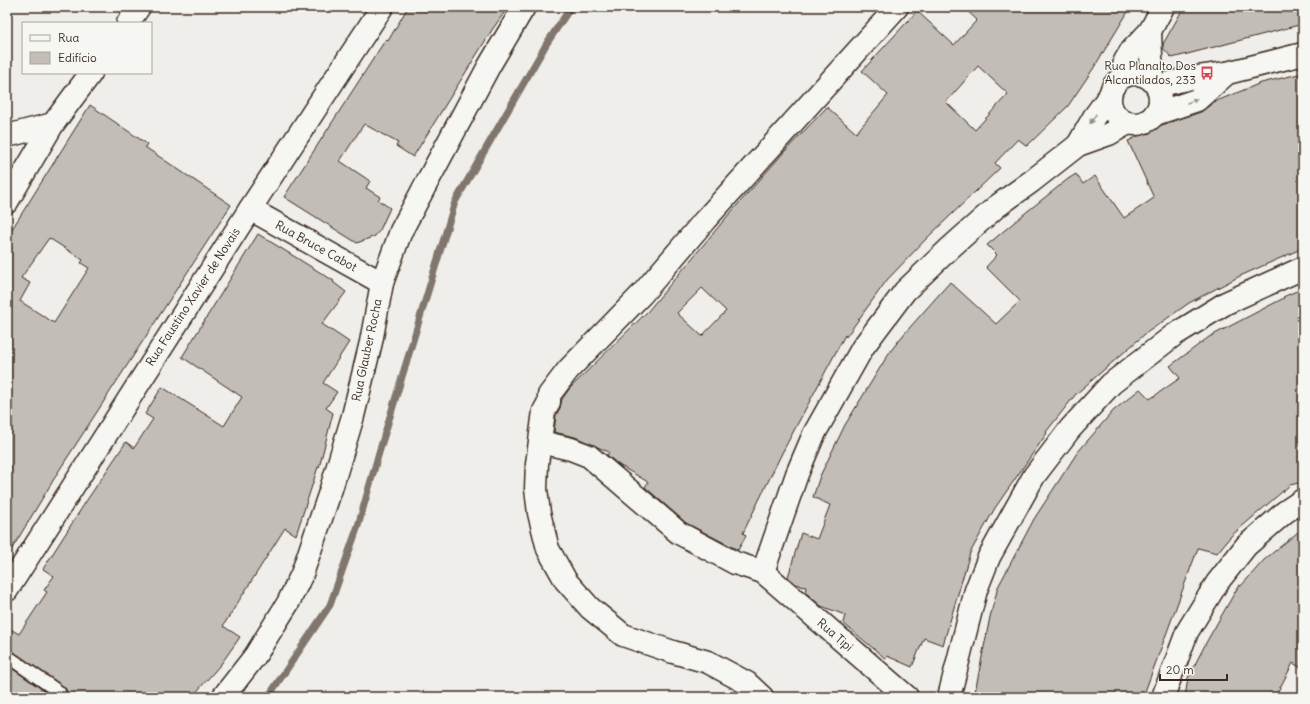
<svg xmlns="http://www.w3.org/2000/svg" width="1310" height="704" font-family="Delius,sans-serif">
<rect width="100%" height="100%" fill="#efeeea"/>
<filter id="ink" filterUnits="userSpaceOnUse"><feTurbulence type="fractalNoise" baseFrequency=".025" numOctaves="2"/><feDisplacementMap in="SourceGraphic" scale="8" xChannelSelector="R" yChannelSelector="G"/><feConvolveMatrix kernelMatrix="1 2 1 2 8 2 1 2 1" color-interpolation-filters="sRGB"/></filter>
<g filter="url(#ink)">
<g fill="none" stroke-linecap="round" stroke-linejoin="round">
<!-- stream -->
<path stroke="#81766d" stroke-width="7" d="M268,697l62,-92 28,-79 20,-70 77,-254 92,-159 24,-36"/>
</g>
<!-- building -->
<g fill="#c2bdb7" stroke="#3b2a1e" fill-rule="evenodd">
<path d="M408,7h100l-16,23 -79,127 -17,-11 2,-3 -34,-19 -24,37 30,20 -4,7 14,9 -2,3 12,8 -10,22 -5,6 -18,7 -73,-46 102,-158 2,2z"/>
<path d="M963,7h168l-38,62 -25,37 -41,40 -9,-7 -23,24 5,5 -74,71 -39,41 -41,57 -1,-2 -63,118 -39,80 3,3 -8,14 -52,-27 -41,-36 3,-5 -29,-17 -12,-10 2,-3 -34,-15 -21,-5 2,-17 4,-7 2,-9 8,-11 78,-77 77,-92 60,-68 42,-44 29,26 32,-38 -26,-24 55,-60 37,34 23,-25zM978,66l30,28 -33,36 -29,-28zM702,288l24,23 -24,25 -25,-23z"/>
<path d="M1184,7h119v17l-131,34 -9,-10v-4z"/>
<path d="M1303,73v175l-63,28 -51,27 -44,31 -69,60 -30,38 1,1 -52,75 -25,45 -27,92 -19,-7 -12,29 -25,-11 -1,3 -43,-36 2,-8 -24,-9 -16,-14 1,-5 -6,-1v-1l-4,-1 -8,-7 13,-44 16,6 13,-34 -17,-8 7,-21 25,-51 44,-72 15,-19 46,-52 46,42 24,-23 -34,-34 11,-12 -10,-10 37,-31 44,-35 8,-5 7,10 12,-8 29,42 30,-20 -26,-57 31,-15 42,-14 13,-10 47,-19z"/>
<path d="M90,105l57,39 -2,3 86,58 -171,264 -53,88v-320zM49,238l34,22 -2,3 8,5 -35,55 -34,-22 10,-18 -9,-5z"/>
<path d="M258,234l76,47 -1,1 13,10 -24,32 27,18 -26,41 14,9 -11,16 7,5 -14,55 -1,-1 -22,68 -11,-7 -62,98 17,11 -19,27 -29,33h-124l-2,-8 -3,-3 -52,-36 -4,-1v-22l12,7 28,-42 -3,-2 10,-14 -11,-7 42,-66 41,-61 8,6 19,-29 -8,-5 17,-27 62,39 18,-29 -60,-40z"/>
<path d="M1303,288v194l-13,3 -59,51 -14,17 -19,-5 -55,149h-169l16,-80 8,-30 36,-68 43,-66 36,-42 27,-22 10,10 30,-21 -10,-12 39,-29 75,-39 -1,-1z"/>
<path d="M1303,528v141l-10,-6 -18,34h-90l3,-19 19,-37 32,-56 2,1 23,-26z"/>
<path d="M7,665l46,32h-46z"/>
</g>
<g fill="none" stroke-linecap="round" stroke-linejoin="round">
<!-- lane casing -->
<g stroke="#3b2a1e" stroke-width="15">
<path id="lane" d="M7,656l52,36 2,5"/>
</g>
<!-- street casing -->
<g stroke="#3b2a1e" stroke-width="25">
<g id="street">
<path d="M1150,31l2,49"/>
<circle cx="1135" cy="99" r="25"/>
<path d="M1122,77l3,-16 6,-10 19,-20 13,-24"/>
<path d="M1157,86l34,-8 36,-5 76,-19"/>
<path d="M1155,114l42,-14 30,-27"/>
<path d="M1078,145l16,-28 16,-22"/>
<path d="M7,202l46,-78"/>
<path d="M250,209l132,74"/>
<path d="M541,442l30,7 18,7 90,77 56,30 28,9 144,125"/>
<path d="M763,572l34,-98 17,-40 49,-87 42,-56 45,-43 46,-41 36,-26 46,-36 31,-11 19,-11"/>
<path d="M7,590l243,-381 132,-202"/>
<path d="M223,697l32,-41 13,-21 20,-32 14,-29 29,-85 22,-73 18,-74 11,-59 19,-52 88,-165 35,-59"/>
<path d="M949,697l27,-107 13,-33 45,-81 36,-47 41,-45 63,-49 52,-32 77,-35"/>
<path d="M1163,697l24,-65 30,-49 29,-37 39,-34 18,-12"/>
</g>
</g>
<!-- secondary casing -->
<g stroke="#3b2a1e" stroke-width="25">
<g id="secondary">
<path d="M128,23l11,-16"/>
<path d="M7,136l46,-12 38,-51"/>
<path d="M762,697l-15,-14 -39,-21 -35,-10 -50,-17 -33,-27 -24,-27 -18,-32 -9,-36 -3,-24 1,-25 7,-53 5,-9v-7l19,-25 74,-76 63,-74 192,-213"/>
</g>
</g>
<!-- lane -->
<use href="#lane" stroke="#f6f6f2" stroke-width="12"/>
<!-- street -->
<use href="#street" stroke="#f6f6f2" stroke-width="22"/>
<!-- secondary -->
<use href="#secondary" stroke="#f6f6f2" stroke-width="22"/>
</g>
<!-- one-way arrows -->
<defs><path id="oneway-solid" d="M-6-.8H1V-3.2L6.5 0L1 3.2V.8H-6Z"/></defs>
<g fill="#989088">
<use href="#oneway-solid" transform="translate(1192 101) rotate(-22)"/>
<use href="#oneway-solid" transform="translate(1093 119) rotate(122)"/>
</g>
</g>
<!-- icons -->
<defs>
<g id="bus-bare" transform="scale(1.08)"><path d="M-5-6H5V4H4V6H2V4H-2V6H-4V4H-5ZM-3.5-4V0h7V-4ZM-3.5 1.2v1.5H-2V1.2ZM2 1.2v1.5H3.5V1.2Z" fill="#d1495b" stroke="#f6f6f2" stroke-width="2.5" paint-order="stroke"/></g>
</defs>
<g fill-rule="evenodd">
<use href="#bus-bare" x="1207" y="73"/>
</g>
<g text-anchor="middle" stroke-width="3" stroke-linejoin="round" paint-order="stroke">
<!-- poi labels -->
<g font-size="12" fill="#3b2a1e" stroke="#f6f6f2" text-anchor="end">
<text x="1196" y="70">Rua Planalto Dos<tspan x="1196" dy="14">Alcantilados, 233</tspan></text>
</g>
<!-- street labels -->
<g font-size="12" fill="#3b2a1e" stroke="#f6f6f2">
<text transform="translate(316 246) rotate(29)" y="4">Rua Bruce Cabot</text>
<text transform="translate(193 297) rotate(-57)" y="4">Rua Faustino Xavier de Novais</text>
<text transform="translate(367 350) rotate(-78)" y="4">Rua Glauber Rocha</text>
<text transform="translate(835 635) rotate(41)" y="4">Rua Tipi</text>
</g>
</g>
<!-- margin -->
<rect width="1310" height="704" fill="none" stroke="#f6f6f2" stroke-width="24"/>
<rect x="12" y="12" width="1286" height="680" fill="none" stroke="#3b2a1e" stroke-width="1.5" filter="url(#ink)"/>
<!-- legend -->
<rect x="22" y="22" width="130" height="52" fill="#f6f6f2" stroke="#aba49d"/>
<rect x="30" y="35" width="20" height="6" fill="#f6f6f2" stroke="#aba49d"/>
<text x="58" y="42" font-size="12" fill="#3b2a1e">Rua</text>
<rect x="30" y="52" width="20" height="12" fill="#c2bdb7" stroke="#aba49d"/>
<text x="58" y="62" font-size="12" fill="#3b2a1e">Edifício</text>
<!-- scale -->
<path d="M1160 674v6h67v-6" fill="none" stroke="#3b2a1e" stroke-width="2"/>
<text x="1166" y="674" font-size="12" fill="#3b2a1e" stroke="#f6f6f2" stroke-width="3" paint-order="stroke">20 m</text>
</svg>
